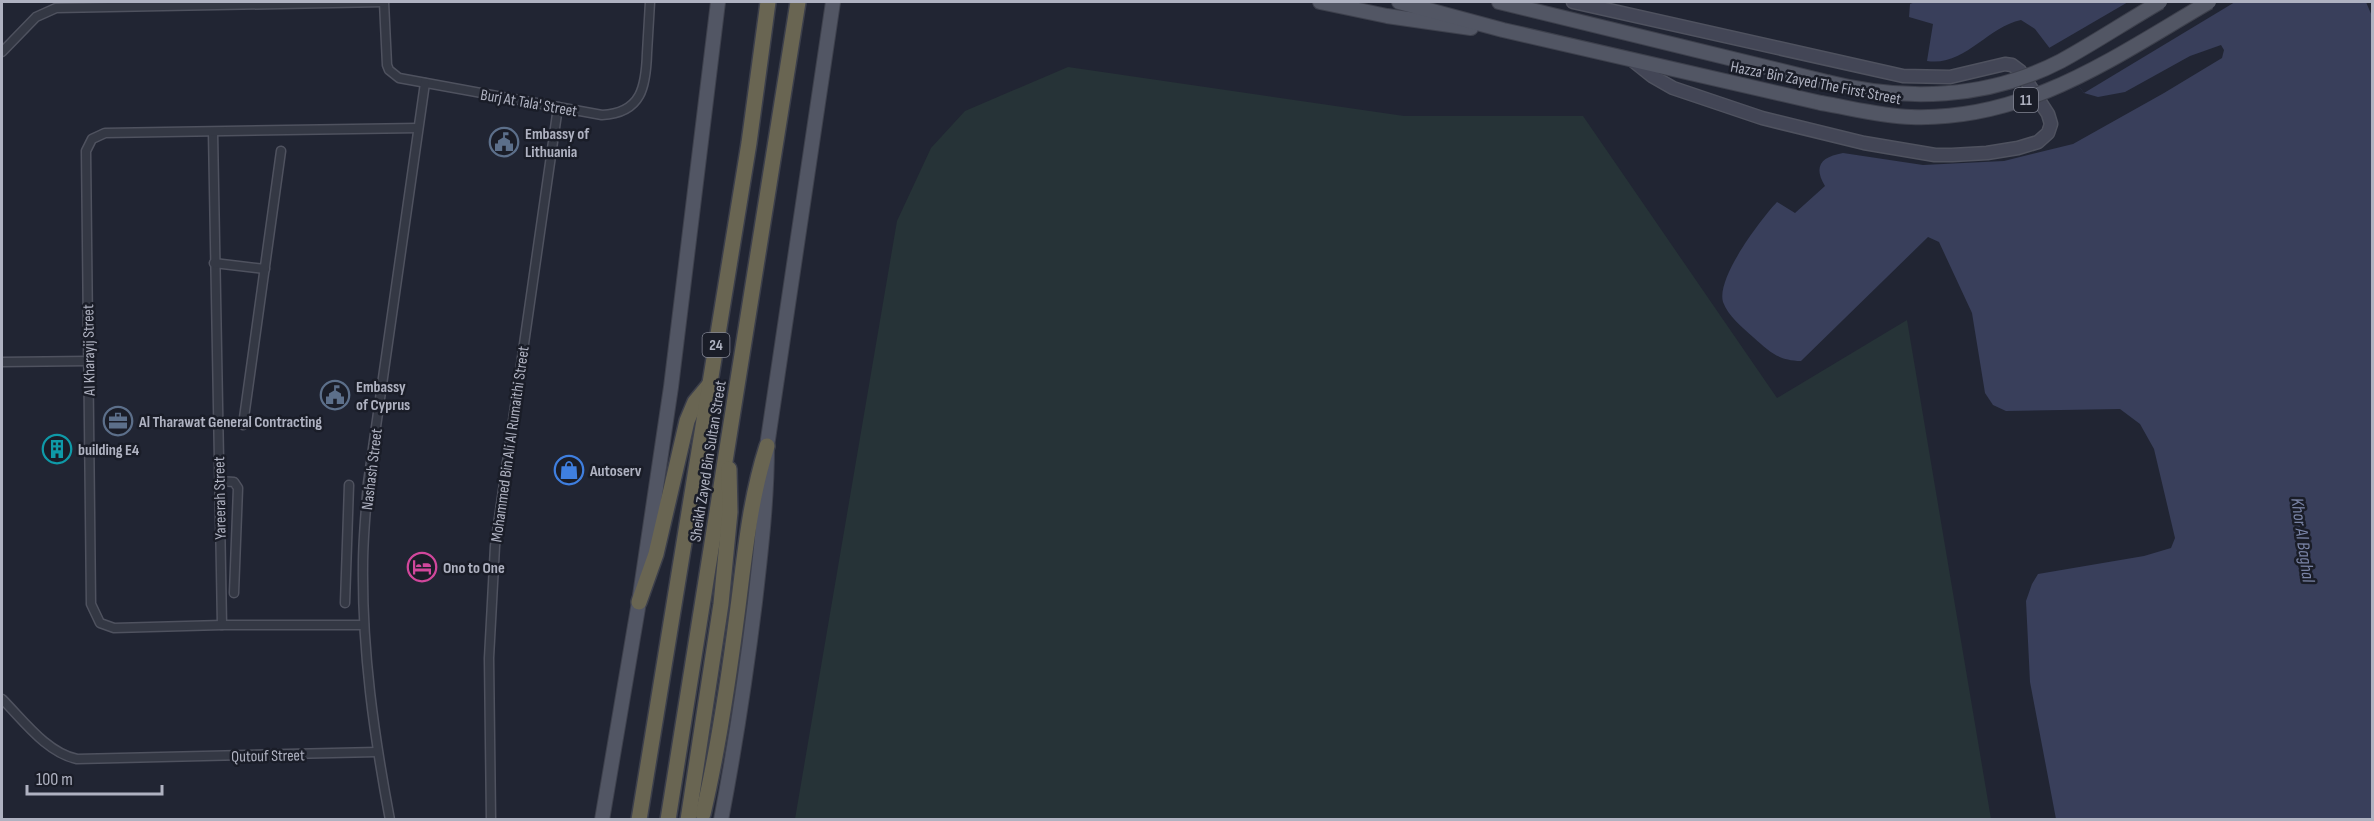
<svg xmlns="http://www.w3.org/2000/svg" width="2374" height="821" font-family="'Sofia Sans Condensed',sans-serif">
<rect width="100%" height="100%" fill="#212533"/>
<!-- green -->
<path fill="#263337" d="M1068,67l336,49h179l194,282 130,-78 84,499h-1196l102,-598 34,-73 34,-37z"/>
<!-- water -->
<path fill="#393f5b" d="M1915,2h451l6,14v803h-316l-26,-137 -4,-81 6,-17 6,-10 106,-18 27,-8 4,-10 -21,-89 -14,-25 -20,-15 -114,2 -13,-6 -8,-12 -13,-80 -33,-71 -11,-5 -127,124c-24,-1 -31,-9 -48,-24 -11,-10 -25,-21 -30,-35 -7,-24 38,-83 54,-100l18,11 30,-27c-12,-20 -4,-29 18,-33l80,12 81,-4 69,-17 91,-51 58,-35 2,-8 -3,-5 -31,11 -65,36 -27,5 -14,-4 -49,-64 -14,-9c-34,7 -57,47 -94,41l6,-37 -24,-7 1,-13z"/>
<!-- pier -->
<path fill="#212533" d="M2128,2h107l-151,91 -35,-45z"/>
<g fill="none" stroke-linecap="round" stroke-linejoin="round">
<!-- street casing -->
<g stroke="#4f525f" stroke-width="11">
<g id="street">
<path d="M384,2l3,63 2,5 10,8 203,37c40,-2 44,-29 45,-62 1,-17 2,-34 3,-51"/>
<path d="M2,52l34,-35 20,-9 328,-6"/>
<path d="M213,132l9,493"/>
<path d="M214,263l51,6"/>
<path d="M2,362l86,-1"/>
<path d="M243,425l38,-274"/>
<path d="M219,481l15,1 4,6 -4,105"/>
<path d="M345,603l4,-118"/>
<path d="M364,625h-142l-108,3 -14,-5 -9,-19 -5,-453 6,-12 13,-6 313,-5"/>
<path d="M2,699c21,21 45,54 75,60l300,-7"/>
<path d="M390,820c-16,-85 -28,-169 -27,-255 0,-28 3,-55 5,-82l57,-400"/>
<path d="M491,820l-2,-162 6,-112 63,-439"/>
</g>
</g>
<!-- secondary casing -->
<g stroke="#4f525f" stroke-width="15">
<path id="secondary" d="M1573,2l330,74 47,1 55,-13 7,1 8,6 28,43 3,10 -3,9 -10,9 -20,6 -31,5 -35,2h-17l-71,-12 -102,-25 -89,-30 -21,-12 -20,-16"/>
</g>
<!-- primary casing -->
<g stroke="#3e414d" stroke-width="16">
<g id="primary">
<path d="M1320,2l67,14 84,12"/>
<path d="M1399,2l104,28 318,73"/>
<path d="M1499,2l328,80"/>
<path d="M602,820l37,-218 32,-215 47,-385"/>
<path d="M721,820c14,-73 25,-145 34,-218 6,-52 12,-103 12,-156l66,-444"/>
</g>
</g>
<!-- highway casing -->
<g stroke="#3c3f4b" stroke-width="18">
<g id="highway">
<path d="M639,602l17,-48 31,-133 8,-19 15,-18"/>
<path d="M703,814c16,-68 26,-137 35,-207 7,-54 12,-108 29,-161"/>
<path d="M639,820l110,-677 19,-141"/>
<path d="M668,820l130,-818"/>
<path d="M688,820l33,-216 9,-92 -1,-43"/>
</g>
</g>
<!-- street -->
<use href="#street" stroke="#343844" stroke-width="8"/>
<!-- secondary -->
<use href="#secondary" stroke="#434656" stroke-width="12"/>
<!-- primary -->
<use href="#primary" stroke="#525664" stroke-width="14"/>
<!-- highway -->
<use href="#highway" stroke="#696552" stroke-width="15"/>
<!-- primary-bridge casing -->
<g stroke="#3e414d" stroke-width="16" stroke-linecap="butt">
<g id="primary-bridge">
<path d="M1827,82c78,20 161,17 234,-21 33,-18 66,-40 99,-59"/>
<path d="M1821,103c30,5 60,13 90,14 116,4 203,-60 298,-115"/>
</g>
</g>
<!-- primary-bridge -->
<use href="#primary-bridge" stroke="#525664" stroke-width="14"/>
</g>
<!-- icons -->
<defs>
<g id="civic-ring" transform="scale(1.5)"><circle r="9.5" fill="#1a1d28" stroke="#5c6f8a" stroke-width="1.5"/><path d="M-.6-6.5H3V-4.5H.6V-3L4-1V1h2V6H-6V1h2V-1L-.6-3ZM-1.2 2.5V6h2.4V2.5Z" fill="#5c6f8a"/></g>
<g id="office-ring" transform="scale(1.5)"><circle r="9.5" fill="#1a1d28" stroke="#5c6f8a" stroke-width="1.5"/><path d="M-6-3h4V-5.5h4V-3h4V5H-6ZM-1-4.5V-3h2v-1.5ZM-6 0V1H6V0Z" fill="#5c6f8a"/></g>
<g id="building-ring" transform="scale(1.5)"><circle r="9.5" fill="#1a1d28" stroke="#0f9aa8" stroke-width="1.5"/><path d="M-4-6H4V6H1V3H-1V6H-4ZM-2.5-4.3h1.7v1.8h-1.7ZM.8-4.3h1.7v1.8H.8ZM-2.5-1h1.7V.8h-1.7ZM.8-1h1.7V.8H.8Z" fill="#0f9aa8"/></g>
<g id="shop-ring" transform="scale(1.5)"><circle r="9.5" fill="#1a1d28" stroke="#3f7fe0" stroke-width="1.5"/><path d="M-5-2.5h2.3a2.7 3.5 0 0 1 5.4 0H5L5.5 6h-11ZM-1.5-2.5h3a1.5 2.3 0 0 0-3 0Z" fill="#3f7fe0"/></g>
<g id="hotel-ring" transform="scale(1.5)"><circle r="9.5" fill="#1a1d28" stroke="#d1479c" stroke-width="1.5"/><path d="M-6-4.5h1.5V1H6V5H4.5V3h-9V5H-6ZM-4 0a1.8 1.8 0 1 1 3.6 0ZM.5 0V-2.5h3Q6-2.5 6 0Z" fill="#d1479c"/></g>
</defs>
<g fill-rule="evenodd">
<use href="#civic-ring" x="504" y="142"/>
<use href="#civic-ring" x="335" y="395"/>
<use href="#office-ring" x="118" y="421"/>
<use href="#building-ring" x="57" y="449"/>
<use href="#shop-ring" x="569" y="470"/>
<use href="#hotel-ring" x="422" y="567"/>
</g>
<g text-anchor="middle" stroke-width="5" stroke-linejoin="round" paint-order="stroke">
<!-- shield labels -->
<g fill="#1a1d28" stroke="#828593" stroke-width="1.5">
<rect x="2014" y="88" width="24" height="24" rx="4.5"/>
<rect x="702.5" y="333" width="27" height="24" rx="4.5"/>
</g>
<g font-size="15" font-weight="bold" fill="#afb2c1">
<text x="2026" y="105">11</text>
<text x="716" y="350">24</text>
</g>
<!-- street labels -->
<g font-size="16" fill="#afb2c1" stroke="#1a1d28">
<text transform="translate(1816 82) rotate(11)" y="6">Hazza' Bin Zayed The First Street</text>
<text transform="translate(529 102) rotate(10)" y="6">Burj At Tala' Street</text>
<text transform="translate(88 350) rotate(-91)" y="6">Al Kharayij Street</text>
<text transform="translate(509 444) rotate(-82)" y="6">Mohammed Bin Ali Al Rumaithi Street</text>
<text transform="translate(707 461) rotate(-81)" y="6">Sheikh Zayed Bin Sultan Street</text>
<text transform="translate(371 469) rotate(-83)" y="6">Nashash Street</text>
<text transform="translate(219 498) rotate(-91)" y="6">Yareerah Street</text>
<text transform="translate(268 755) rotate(-1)" y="6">Qutouf Street</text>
</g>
<!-- poi labels -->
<g font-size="16" font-weight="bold" fill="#afb2c1" stroke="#1a1d28" text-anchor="start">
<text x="525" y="139">Embassy of<tspan x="525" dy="18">Lithuania</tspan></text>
<text x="356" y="392">Embassy<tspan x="356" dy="18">of Cyprus</tspan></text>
<text x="139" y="427">Al Tharawat General Contracting</text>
<text x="78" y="455">building E4</text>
<text x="590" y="476">Autoserv</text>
<text x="443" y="573">Ono to One</text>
</g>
<!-- water labels -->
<g font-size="18" font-style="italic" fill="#7a84a6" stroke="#1a1d28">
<text transform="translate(2303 540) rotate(82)" y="6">Khor Al Baghal</text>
</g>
</g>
<!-- border -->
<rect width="2374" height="821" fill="none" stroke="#afb2c1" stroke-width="6"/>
<!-- scale -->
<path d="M27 785v9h135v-9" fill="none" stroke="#afb2c1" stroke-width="3"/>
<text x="36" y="785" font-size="18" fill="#afb2c1" stroke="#1a1d28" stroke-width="4.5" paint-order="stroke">100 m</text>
</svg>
